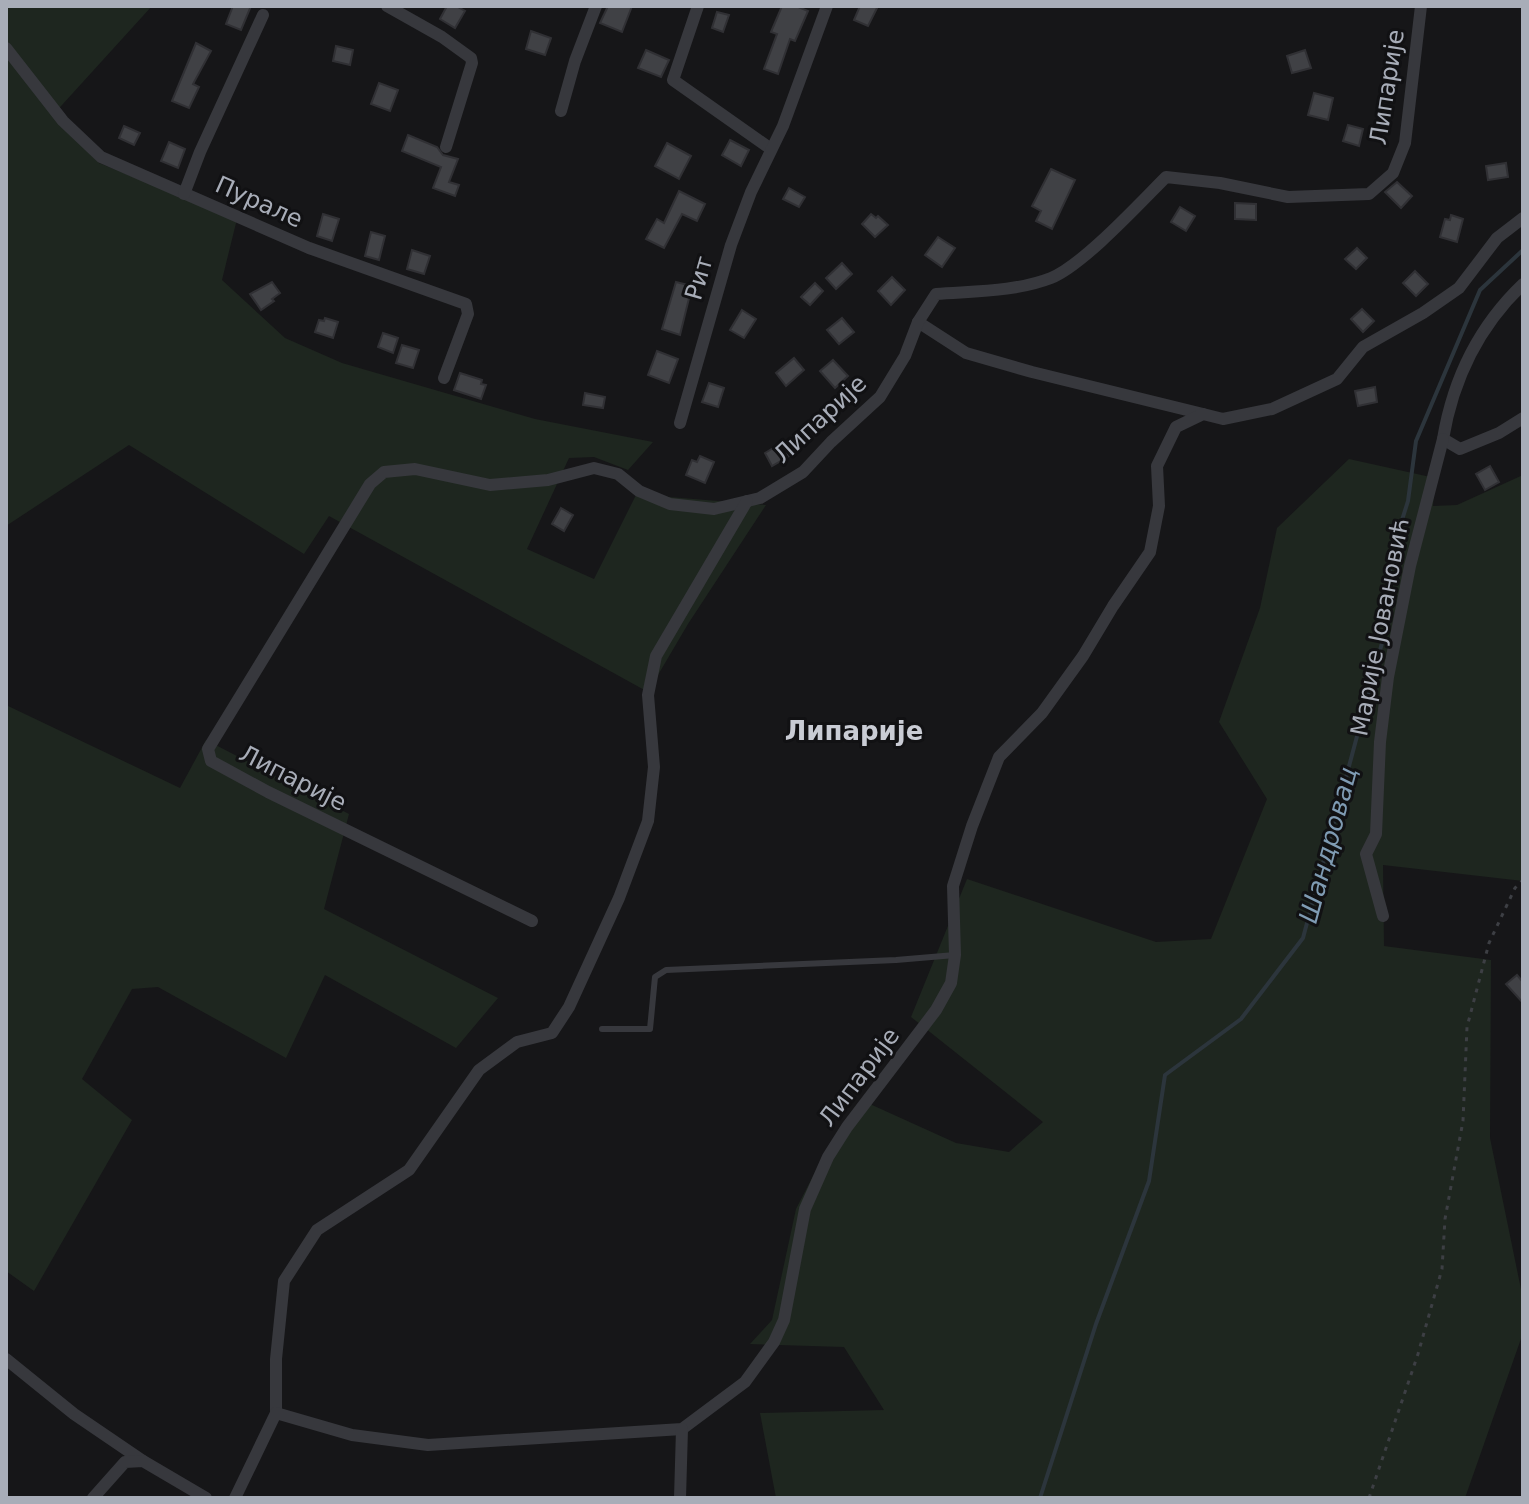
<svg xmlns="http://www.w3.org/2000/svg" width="1529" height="1504" font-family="'DejaVu Sans',sans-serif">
<rect width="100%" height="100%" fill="#161618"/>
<!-- green -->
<g fill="#1e261f">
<path d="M6,6h146l-100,110 47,47 138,56 -15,61 63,58 57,25 193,56 118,23 -25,28 -34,-13 -25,1 -42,91 67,30 45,-90 18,7 109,9 -78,119 -40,68 -319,-176 -25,38 -175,-109 -123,81z"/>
<path d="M1349,459l86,19 -2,28 24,-1 66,-30v406l-140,-16 1,81 107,14 -1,178 33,161v34l-58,165h-689l-16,-85 124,-3 -40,-63 -94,-3 22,-24 24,-111 33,-64 32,-45 95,43 53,9 34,-30 -132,-105 56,-138 189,63 55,-3 56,-140 -48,-77 41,-114 17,-80z"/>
<path d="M6,705l174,83 26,-48 143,74 -25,95 174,89 -42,50 -131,-73 -39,83 -128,-71 -26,2 -50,90 50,41 -98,171 -28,-20z"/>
</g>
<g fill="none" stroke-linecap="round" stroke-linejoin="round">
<!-- stream -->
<path stroke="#2c353c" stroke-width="4" d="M1040,1498l56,-174 53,-143 16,-106 76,-56 62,-81 87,-325v-55l18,-57 8,-60 64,-151 43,-40"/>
</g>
<!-- building -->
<g fill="#404145" stroke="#303034" stroke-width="2">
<path d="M233,6h18l-10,24 -15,-6z"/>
<path d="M447,6h9l9,5 -10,17 -15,-9z"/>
<path d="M608,6h24l-10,26 -22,-9z"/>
<path d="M782,6h14l12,5 -13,30 -5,-2 -12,35 -14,-5 13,-35 -6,-2z"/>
<path d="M860,6h18l-10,20 -14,-6z"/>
<path d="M717,12l12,3 -6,17 -11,-4z"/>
<path d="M531,31l20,7 -6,17 -19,-6z"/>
<path d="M196,43l15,8 -18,33 6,3 -10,21 -17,-7z"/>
<path d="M336,46l17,4 -3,15 -17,-4z"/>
<path d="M646,50l23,10 -8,17 -23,-9z"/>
<path d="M1305,50l6,18 -19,5 -5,-17z"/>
<path d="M379,83l19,7 -8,21 -19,-7z"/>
<path d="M1314,93l19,5 -5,22 -20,-5z"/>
<path d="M1348,125l15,4 -4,17 -16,-5z"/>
<path d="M124,126l16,7 -6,12 -15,-7z"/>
<path d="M408,135l29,12 6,8 15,4 -9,23 10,3 -4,11 -22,-8 8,-21 -39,-16z"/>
<path d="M730,140l19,10 -8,16 -19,-11z"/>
<path d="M169,142l16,7 -7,19 -17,-7z"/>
<path d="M667,143l24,13 -12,23 -24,-13z"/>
<path d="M1506,163l2,14 -20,3 -2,-14z"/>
<path d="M1051,169l24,11 -23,49 -16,-8 5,-10 -9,-5z"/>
<path d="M1397,182l15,14 -11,12 -16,-16z"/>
<path d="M789,188l16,9 -6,10 -16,-8z"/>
<path d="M679,191l26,13 -8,17 -15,-7 -18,34 -18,-9 11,-20 7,4z"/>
<path d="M1235,203l21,1v16l-21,-1z"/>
<path d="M1180,207l15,9 -9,15 -15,-9z"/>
<path d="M323,214l16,5 -7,22 -15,-5z"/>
<path d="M871,214l5,4 2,-2 10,9 -13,12 -13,-13z"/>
<path d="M1451,215l12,4 -6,23 -17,-5 5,-18 5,1z"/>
<path d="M371,232l14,4 -6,24 -14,-4z"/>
<path d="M938,237l17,11 -13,19 -17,-12z"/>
<path d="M1357,248l10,10 -11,11 -11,-10z"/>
<path d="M412,250l18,6 -6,18 -17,-5z"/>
<path d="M842,263l10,11 -16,15 -10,-11z"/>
<path d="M1415,271l13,13 -12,12 -13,-13z"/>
<path d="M892,277l13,13 -14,15 -13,-14z"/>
<path d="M272,282l8,11 -8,6 2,2 -13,9 -11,-16z"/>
<path d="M676,282l16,4 -12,49 -18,-6z"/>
<path d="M815,283l8,8 -13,14 -9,-8z"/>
<path d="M1362,309l12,12 -11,11 -12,-13z"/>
<path d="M742,310l14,9 -12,19 -14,-8z"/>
<path d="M325,318l13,4 -5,16 -18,-6 4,-12 5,1z"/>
<path d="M842,318l12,14 -15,12 -12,-14z"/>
<path d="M383,333l15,5 -5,15 -15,-6z"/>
<path d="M402,345l17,5 -6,18 -17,-5z"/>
<path d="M657,351l21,8 -9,24 -21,-8z"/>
<path d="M794,358l10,12 -18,16 -10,-13z"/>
<path d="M833,360l15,16 -13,12 -15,-17z"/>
<path d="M460,373l22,7 -1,4 5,1 -5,14 -27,-9z"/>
<path d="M709,383l15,5 -6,19 -16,-5z"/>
<path d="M1375,387l2,15 -19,4 -3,-15z"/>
<path d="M585,393l20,4 -2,11 -20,-3z"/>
<path d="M783,442l8,13 -19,11 -7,-13z"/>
<path d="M700,456l14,6 -9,21 -19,-8 6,-15 5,2z"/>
<path d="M1490,466l9,16 -14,8 -9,-16z"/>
<path d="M561,508l12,7 -9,16 -12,-7z"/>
<path d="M1517,975l6,7v21l-17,-19z"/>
</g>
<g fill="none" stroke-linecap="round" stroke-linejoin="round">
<!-- path -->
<path stroke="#3d3f44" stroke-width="3" stroke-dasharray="4 6" stroke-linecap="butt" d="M1369,1498l49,-144 24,-85 3,-50 18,-98 4,-94 22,-84 26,-55 8,-8"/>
<!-- service -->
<path stroke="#37383d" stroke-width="6" d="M602,1029h48l5,-52 11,-7 230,-10 59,-5"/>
<!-- minor -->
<g stroke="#37383d" stroke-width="12">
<path d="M387,6l55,31 29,21 1,5 -26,84"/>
<path d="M698,6l-25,74 98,69"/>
<path d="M6,48l57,73 38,36 208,91 157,56 2,10 -24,64"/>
<path d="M561,111l14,-50 21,-55"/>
<path d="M184,194l16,-42 63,-137"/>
<path d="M1523,284c-44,42 -70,95 -80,155l17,10 39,-16 24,-15"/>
<path d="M918,322l48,31 66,19 171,42"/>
<path d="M680,423l51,-178 20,-53 32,-66 44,-120"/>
<path d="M1383,916l-17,-62 10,-20 4,-92 8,-65 22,-111 33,-127"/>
<path d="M532,921l-264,-129 -57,-31 -3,-12 162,-265 14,-12 31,-3 75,16 58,-5 46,-12 24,6 21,17 31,13 44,5 46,-11 43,-26 28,-30 49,-45 25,-41 13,-34 18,-28c37,-3 79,-2 115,-16 32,-13 88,-74 115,-101l54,6 68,14 81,-3 24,-21 12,-30 16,-137"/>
<path d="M6,1359l68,55 69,47"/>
<path d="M276,1413v-54l8,-78 33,-51 92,-60 70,-100 38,-28 35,-9 17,-26 50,-109 29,-77 6,-54 -6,-72 8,-39 91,-155"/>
<path d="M93,1498l32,-36 18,-1 63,37"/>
<path d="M235,1498l41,-85 76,22 76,10 254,-16 63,-47 29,-40 10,-22 21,-111 23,-52 19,-30 89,-117 15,-27 4,-28 -2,-69 19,-60 27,-69 43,-44 41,-57 30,-50 37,-54 9,-46 -2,-40 19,-39 27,-13 20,5 49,-10 65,-30 26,-32 60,-34 36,-25 38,-50 26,-20"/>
<path d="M680,1498l2,-69"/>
</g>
</g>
<g text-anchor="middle" stroke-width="6" stroke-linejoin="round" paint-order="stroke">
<!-- street labels -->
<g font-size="24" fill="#a8adb8" stroke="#111113">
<text transform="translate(1387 87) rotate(-81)" y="8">Липарије</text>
<text transform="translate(259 202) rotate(24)" y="8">Пурале</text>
<text transform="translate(699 278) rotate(-74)" y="8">Рит</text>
<text transform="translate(820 419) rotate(-43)" y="8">Липарије</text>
<text transform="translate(1380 627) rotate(-79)" y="8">Марије Јовановић</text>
<text transform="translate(293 778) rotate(27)" y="8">Липарије</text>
<text transform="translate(859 1077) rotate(-53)" y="8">Липарије</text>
</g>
<!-- neighbourhood labels -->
<g font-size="26" font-weight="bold" fill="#c9ccd4" stroke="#111113">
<text x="854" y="740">Липарије</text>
</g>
<!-- water labels -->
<g font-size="26" font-style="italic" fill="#7f9bb3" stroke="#111113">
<text transform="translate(1328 845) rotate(-75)" y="9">Шандровац</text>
</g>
</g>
<!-- border -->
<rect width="1529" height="1504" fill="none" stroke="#a8adb8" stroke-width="16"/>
</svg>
